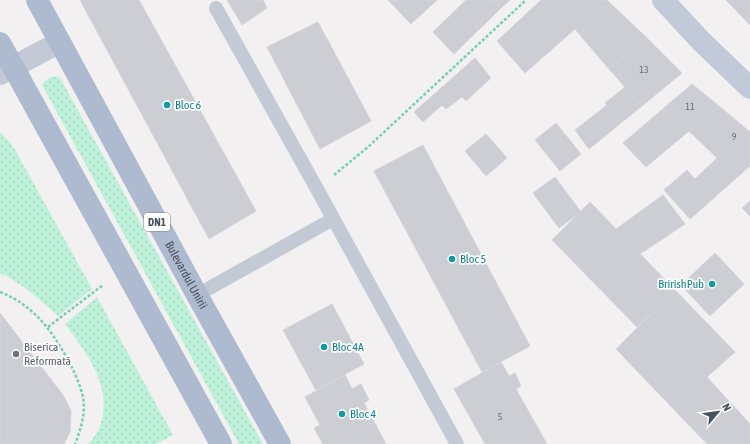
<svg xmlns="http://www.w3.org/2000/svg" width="750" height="444" font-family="'Asap Condensed',sans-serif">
<defs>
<pattern id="grass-dots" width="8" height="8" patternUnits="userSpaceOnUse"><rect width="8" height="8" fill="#bdf1d9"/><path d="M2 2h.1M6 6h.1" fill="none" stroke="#a4d0bd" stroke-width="1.8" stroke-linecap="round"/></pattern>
</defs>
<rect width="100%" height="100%" fill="#f2f0f0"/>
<!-- grass -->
<g fill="url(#grass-dots)">
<path d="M56,76l4,2 203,366h-24l-197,-359c4,-6 7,-8 14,-9z"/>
<path d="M0,132l13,14 79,143 -34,27c-18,-16 -36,-33 -58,-43z"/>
<path d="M97,297l76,138 -17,9h-67c3,-5 8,-10 10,-15 16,-41 -12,-75 -34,-105z"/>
</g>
<!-- building -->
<g fill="#ccced4" stroke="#d3d5db">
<path d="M80,0h59l117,211 -47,28z"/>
<path d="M227,0h36l4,8 -25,17z"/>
<path d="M388,0h49l-26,24z"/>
<path d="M466,0h27l8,8 -47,46 -21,-22z"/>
<path d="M493,0h17l-9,8z"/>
<path d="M541,0h66l4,4 -32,30 -4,-5 -50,44 -28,-32z"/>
<path d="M726,0h24v25z"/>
<path d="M611,4l35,33 -37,32 -30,-35z"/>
<path d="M318,22l53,99 -51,28 -53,-102z"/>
<path d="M646,37l36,36 -40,33 -33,-37z"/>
<path d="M475,58l16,20 -25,23 -4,-4 -16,12 -4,-4 -19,17 -9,-10z"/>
<path d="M692,84l27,22 -73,61 -23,-24z"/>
<path d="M625,87l17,19 -21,17 -16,-20z"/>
<path d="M607,105l14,18 -32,26 -14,-19z"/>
<path d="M719,106l31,26v34l-60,53 -26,-29 23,-20 8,9 22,-21 -28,-27z"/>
<path d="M556,123l25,31 -21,17 -25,-31z"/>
<path d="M486,134l21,24 -21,18 -21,-25z"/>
<path d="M423,145l107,201 -48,26 -108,-201z"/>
<path d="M555,177l26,35 -22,16 -26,-35z"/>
<path d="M663,195l22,29 -45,30 -24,-25z"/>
<path d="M750,201v15l-8,-8z"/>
<path d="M590,202l85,88 -38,37 -85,-87z"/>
<path d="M715,253l29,31 -34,32 -29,-31z"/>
<path d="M675,290l60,62 -28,25 -57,-62z"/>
<path d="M332,304l32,60 -48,26 -33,-60z"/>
<path d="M0,313l63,82 8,16 -1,21 -6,12h-64z"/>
<path d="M650,315l100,109v20h-43l-91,-95z"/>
<path d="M501,362l8,14 6,-3 6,13 -5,3 31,55h-62l-31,-55z"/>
<path d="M345,375l7,14 9,-5 8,16 -5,3 22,41h-63l-9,-16 6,-3 -15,-28z"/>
</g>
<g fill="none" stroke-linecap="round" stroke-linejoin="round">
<!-- path -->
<g stroke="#74d0b1" stroke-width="2.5" stroke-dasharray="3 2" stroke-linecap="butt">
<path d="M334,175l34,-28 158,-147"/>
<path d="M0,292c33,13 51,37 68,68 6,11 12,24 15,37 3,15 -2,31 -7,45l-1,2"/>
<path d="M48,327l55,-42"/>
</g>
<!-- lane -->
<g stroke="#c3c9d5" stroke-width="14">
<path d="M216,8l101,181 140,255"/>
<path d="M197,295l136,-76"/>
</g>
<!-- street -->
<path stroke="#c3c9d5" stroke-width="22" d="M0,74l60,-32"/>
<!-- secondary -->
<path stroke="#c2c9d9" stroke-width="22" d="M663,0l38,41 49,47"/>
<!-- primary -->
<g stroke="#aebacf" stroke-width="22">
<path id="s1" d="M37,0l160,295 83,149"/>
<path d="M0,43l221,401"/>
</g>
</g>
<!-- markers -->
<g fill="#0f9aa8" stroke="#fff" stroke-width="1.5">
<circle cx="167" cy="105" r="4"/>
<circle cx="452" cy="259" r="4"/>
<circle cx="712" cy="284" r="4"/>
<circle cx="324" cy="347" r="4"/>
<circle cx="342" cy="414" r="4"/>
</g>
<circle fill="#6b7280" stroke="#fff" stroke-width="1.5" cx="16" cy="354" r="4"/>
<g text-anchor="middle" stroke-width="3.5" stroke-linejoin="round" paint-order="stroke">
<!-- number labels -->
<g font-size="10" fill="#68707c">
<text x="644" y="73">13</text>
<text x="690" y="110">11</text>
<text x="734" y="140">9</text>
<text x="500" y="420">5</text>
</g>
<!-- shield labels -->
<rect fill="#fff" stroke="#7e848e" stroke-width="1" x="144" y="213" width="26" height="18" rx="3"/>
<g font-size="11" font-weight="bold" fill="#47505e">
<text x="157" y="226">DN1</text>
</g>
<!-- culture labels -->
<g font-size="12" fill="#0d838f" stroke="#fff" text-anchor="start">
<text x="175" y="109">Bloc 6</text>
<text x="460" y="263">Bloc 5</text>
<text x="704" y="288" text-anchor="end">BririshPub</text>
<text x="332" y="351">Bloc 4A</text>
<text x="350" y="418">Bloc 4</text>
</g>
<!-- street labels -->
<g font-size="12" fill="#47505e" stroke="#fff">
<text dy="4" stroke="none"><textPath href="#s1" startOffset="313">Bulevardul Unirii</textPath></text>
</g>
<!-- worship labels -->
<g font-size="12" fill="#5b616d" stroke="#fff" text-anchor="start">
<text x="24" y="351">Biserica<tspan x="24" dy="14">Reformată</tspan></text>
</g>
</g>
<!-- north arrow -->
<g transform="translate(718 412) rotate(61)" stroke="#ffffff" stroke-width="3" paint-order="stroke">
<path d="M0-3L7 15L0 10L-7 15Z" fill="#47505e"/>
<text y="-6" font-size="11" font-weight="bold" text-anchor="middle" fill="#47505e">N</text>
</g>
</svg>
